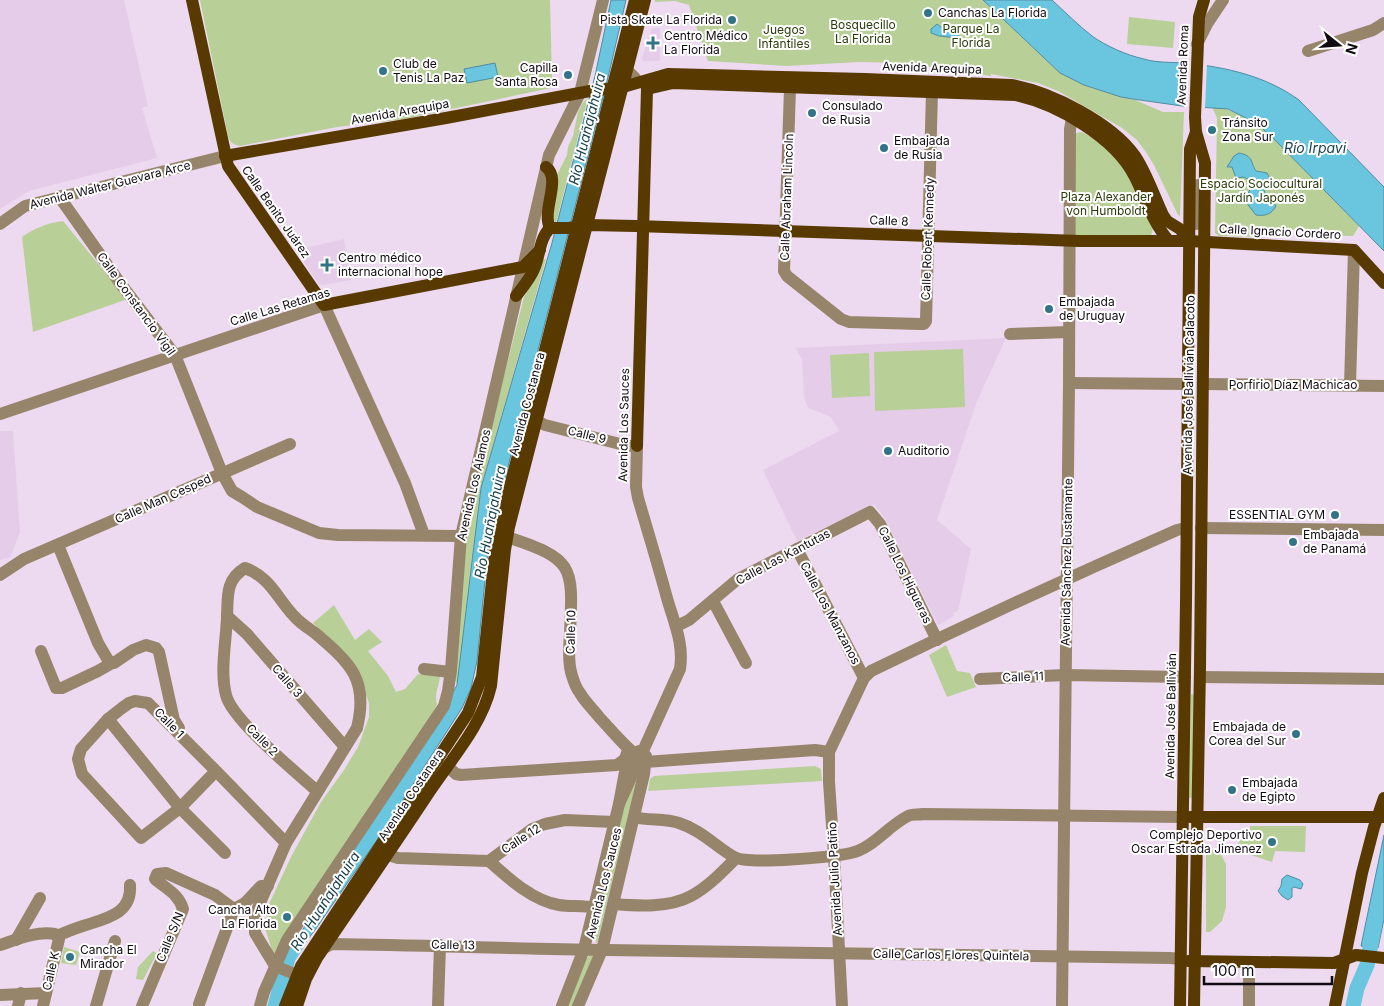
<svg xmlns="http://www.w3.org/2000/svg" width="1384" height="1006" font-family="Inter,sans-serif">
<rect width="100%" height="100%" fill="#eddaf0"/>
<!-- built -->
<g fill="#e5cde9">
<path d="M0,0h124l24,106 -6,2 15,50 -128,33 -29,18z"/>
<path d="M652,28h8v33h-17l-1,-3z"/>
<path d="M344,239l7,41 -29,5 -4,-2 -22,-33z"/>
<path d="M1006,338l-29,63 -40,119 34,29 -13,62 -5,2 1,3 -16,9 -54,-108 -10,-13 -77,37 -34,-71 76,-39 -8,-14 -23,-9 -4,-11 -2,-37 -6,-12z"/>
<path d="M0,431h13l7,101 -10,26 -8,1 -2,2z"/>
</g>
<!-- green -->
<g fill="#b8d097">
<path d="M200,0h350l2,77 -1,11 -147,31 -67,8 -97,19c-6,-1 -10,-3 -12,-10z"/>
<path d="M655,0h328l77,73 32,15 41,11 30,13h21l-4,104 -2,-1 -24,-50 -8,-13 -9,-12 -15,-12 -64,-37 -20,-8 -47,-9v2l-86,-13 -46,-1 -73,4 -78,-5 -19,-56 -14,-4 -20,1z"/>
<path d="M1129,17l46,5 -2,26 -46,-4z"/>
<path d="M588,98l-32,125 -4,-4 5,-44 10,-20 1,-8 5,-11 5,-24 5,-10z"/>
<path d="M1212,107c41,3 69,39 96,66 17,18 34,35 51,53l-6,10 -50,-1 -4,-7 -35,9 -45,-1 -4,-3 2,-115z"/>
<path d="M1080,132l4,1 19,11 20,21 30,63 -2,8 -77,-1 1,-101z"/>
<path d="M63,221l41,50 21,29 -92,32 -11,-95c13,-9 25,-14 41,-16z"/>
<path d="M546,259l-65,229 -24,197 -4,-14 10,-133 61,-241 19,-37z"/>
<path d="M963,349l2,58 -90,4 -1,-59z"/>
<path d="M869,353l1,43 -38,2 -2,-43z"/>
<path d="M334,605l21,35 14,-11 13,13 -14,9 20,25 8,16 9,-3 13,-15 22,2c-1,12 -6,17 -3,28l-8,17 -155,236 -9,-29 3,-22 24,-51 29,-53 23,-32 14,-23 11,-30v-14l-13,-35 -8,-10 -35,-35z"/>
<path d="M946,645l11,26 13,2 6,14 -29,10 -18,-42z"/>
<path d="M1192,694l2,1 -2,103h-3l2,-103z"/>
<path d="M815,766l6,3 1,12 -174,10 2,-12 4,-3z"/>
<path d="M638,774l-41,169 -1,-1 -3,-4 32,-137z"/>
<path d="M1250,826h56l-1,26 -30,-1 -3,11 -36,-12 8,-20 6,4z"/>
<path d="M1206,849l13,2 7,13v43l-4,14 -12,11h-4z"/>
<path d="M64,947l16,5 -4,13 -15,-2z"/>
<path d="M153,951l4,2 -14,27 -7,-1 2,-12z"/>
<path d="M594,955l-22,51h-6l20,-47 3,-3z"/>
</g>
<!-- water -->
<g fill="#6ac5df" stroke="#4f8da1">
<path d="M611,0h15l-19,82 -114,443 -5,25 -11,111 -6,27 -9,20 -83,129 -64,93 -24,31 -6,-2 64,-106 90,-135 18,-33 24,-197 71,-245 43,-167z"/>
<path d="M983,0h69c13,12 26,25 40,36 14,10 34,19 52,23 13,4 27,3 41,4 41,4 81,13 114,37l85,87v64l-112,-114 -16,-14 -28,-14 -46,-3 -49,-7 -12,-2 -37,-12 -24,-12z"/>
<path d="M937,24l8,6 12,1 2,5 -2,2 -18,-2 -8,-3v-4z"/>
<path d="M495,63l3,14 -31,6 -3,-14z"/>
<path d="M1239,153c15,3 11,9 17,18l11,2c5,7 2,11 -3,17 2,7 9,10 12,16 -5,9 -11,10 -20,9l-11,-14 6,-14 -3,-8 -5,-2 -7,1 -4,-11h-5l7,-11z"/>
<path d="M1384,835v84l-6,29 -17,-2z"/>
<path d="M1287,875l13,5 3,4 -2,5 -7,-2 -2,1v9l-4,3 -6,-4 -4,-5 3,-5 1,-7z"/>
</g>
<!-- pier -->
<path fill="#eddaf0" d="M1187,61l20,2 -2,46h-21z"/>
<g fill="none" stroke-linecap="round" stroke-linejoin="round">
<!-- river -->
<g stroke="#6ac5df" stroke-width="15">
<path d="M275,1006l13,-48 10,-16"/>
<path d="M1353,1006l4,-18 10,-23 7,-37"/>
</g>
<!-- minor -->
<g stroke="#97856b" stroke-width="12">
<path d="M1197,44l10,-20 16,-24"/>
<path d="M1308,51l65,-21 11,-7"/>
<path d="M631,74l4,4 -5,1z"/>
<path d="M790,88l-6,183 3,5 54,43 8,3 71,2h4l2,-3 6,-230"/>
<path d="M1198,185l2,1 -1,36 -2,2 -1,-4 1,-34z"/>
<path d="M61,196l2,6 57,81 55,72 47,118 10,18 10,6 15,10 62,26 19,2 123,1"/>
<path d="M0,224l25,-18 200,-50"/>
<path d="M1010,334l59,-2"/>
<path d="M1069,383l119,1"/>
<path d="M1203,384l181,2"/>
<path d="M1350,385l4,-135"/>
<path d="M0,414l324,-109 81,178 19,52"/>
<path d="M537,421l8,4 83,21h9l-1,41 2,11c10,34 20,67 29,100 7,25 17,45 13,71l-61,135"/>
<path d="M1201,528l183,2"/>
<path d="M507,537c68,22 66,29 63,97 -1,12 -2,26 1,38 2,7 4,15 9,21 5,9 13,16 19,24 15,16 28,33 46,45"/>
<path d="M58,545l40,98 10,17 6,3 19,-13 13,-5 10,3 3,4 15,68 5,8"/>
<path d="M797,549l67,129"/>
<path d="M0,575l24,-16 266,-115"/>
<path d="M713,601l33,62"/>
<path d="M227,616l20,18 98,113"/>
<path d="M677,626l12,-6 49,-41 132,-67 10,12 57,116"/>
<path d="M41,651l15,37h6l36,-17 14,-8"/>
<path d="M424,669l26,3"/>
<path d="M1200,677l184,2"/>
<path d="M980,679l85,-4 120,2"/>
<path d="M108,719l72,89 45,45"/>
<path d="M638,765l7,-3 170,-12 14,2"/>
<path d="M447,766l9,8 5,1 156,-10 8,-6 2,-6"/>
<path d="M216,771l-36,37 -39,30 -59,-64 -4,-15 3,-10 27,-30 14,-11 7,-5 6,-2 13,2 68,68 70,72"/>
<path d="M634,817c15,4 30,1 45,6 22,7 36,23 55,34 14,8 99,0 117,-4 22,-5 37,-27 57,-37 4,-2 10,-1 15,-2l259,3"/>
<path d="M388,855l10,3 91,3 43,-32 13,-5 20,-4 49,2"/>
<path d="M489,861c19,17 44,40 70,44 12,2 24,0 36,3"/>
<path d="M614,904c24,2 55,4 77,-8 17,-9 32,-25 45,-38"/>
<path d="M57,936c9,-4 19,-8 29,-11 22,-7 46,-12 44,-40"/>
<path d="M16,940l24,-42"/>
<path d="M0,945c18,-6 36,-14 55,-11l4,5 -16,67"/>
<path d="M324,948l8,-4c91,1 182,5 274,6 188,3 376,5 564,8l11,1"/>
<path d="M1249,963v43"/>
<path d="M275,966l-20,-33v-17l4,-11 27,-62 71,-115c12,-49 -7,-65 -42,-95 -7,-5 -15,-10 -21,-17 -17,-18 -24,-39 -49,-48 -20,12 -17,29 -18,50 -1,23 -7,54 -1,77 6,25 70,77 91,96"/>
<path d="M275,966l22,9"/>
<path d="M0,995l46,-2"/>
<path d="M199,1004l35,-95 11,-6 16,-17h7"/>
<path d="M18,1006l3,-13"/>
<path d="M96,1006l19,-65"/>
<path d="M142,1006l41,-97c-4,-15 -18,-21 -28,-30l2,-5 9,-1 49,22 19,14"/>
<path d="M260,1006l4,-14 23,-52 157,-234 4,-15 3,-21 10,-134 88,-381 31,-62 23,-93"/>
<path d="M438,1006l2,-61"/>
<path d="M562,1006l22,-57 35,-145 8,-43 6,-7 6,-3"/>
<path d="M578,1006l24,-56 42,-176 2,-18"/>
<path d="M842,1006l-8,-151 -5,-73v-30l35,-74 7,-7c101,-49 203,-96 306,-141l9,-2"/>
<path d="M1062,1006l7,-623 1,-254 2,-11 5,-8"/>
</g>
<!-- major -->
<g stroke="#583a00" stroke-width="12">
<path d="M192,0l36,166 96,139 199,-38 17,-17"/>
<path d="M647,89l26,-6 342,12c42,9 100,42 120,82 11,22 17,45 34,64"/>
<path d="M225,156l221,-38 144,-27 33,-4 45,-13 197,5 146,6c40,7 101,38 124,71 12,18 19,40 28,59l4,6 13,8 9,12"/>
<path d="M546,167c16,12 -5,44 4,61"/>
<path d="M550,228h19l18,-3 49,1 443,15h110l165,9 30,33"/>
<path d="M516,296c6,-8 14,-17 18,-27 6,-13 5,-30 16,-41"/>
<path d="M637,446l10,-357 -1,-8"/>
<path d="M1190,817h194"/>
<path d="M1188,961l146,2 22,-8 28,3"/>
<path d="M285,1006l16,-40 167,-253 14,-36 13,-125 4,-23 136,-529"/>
<path d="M297,1006l9,-27 11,-21c38,-56 76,-111 113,-167 22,-33 52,-66 61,-105l14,-136 4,-23 136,-527"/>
<path d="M1180,1006l6,-404 4,-453 6,-17"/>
<path d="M1194,1006l6,-339 5,-504 -9,-31 -1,-15 4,-100 5,-17"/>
<path d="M1335,1006l27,-133 12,-46 10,-29"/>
</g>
</g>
<!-- markers -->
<g fill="#337387" stroke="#fff" stroke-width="2">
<circle cx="928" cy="13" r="5"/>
<circle cx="732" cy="20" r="5"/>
<path d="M650.5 35.5h5v5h5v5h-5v5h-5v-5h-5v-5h5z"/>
<circle cx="383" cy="71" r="5"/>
<circle cx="568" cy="75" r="5"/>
<circle cx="812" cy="113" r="5"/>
<circle cx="1212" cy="130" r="5"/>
<circle cx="884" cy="148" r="5"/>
<path d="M324.5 257.5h5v5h5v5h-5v5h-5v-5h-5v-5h5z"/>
<circle cx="1049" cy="309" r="5"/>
<circle cx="888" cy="451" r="5"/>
<circle cx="1335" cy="515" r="5"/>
<circle cx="1293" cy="542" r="5"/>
<circle cx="1296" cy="734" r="5"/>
<circle cx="1232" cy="790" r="5"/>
<circle cx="1272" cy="842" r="5"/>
<circle cx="287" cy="917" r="5"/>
<circle cx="70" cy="957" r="5"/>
</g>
<g text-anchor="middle" stroke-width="4" stroke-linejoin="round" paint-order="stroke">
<!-- poi labels -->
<g font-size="12" fill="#100a11" stroke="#fff" text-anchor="start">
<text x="938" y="17">Canchas La Florida</text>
<text x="722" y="24" text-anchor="end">Pista Skate La Florida</text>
<text x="664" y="40">Centro Médico<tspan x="664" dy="14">La Florida</tspan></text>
<text x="393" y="68">Club de<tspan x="393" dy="14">Tenis La Paz</tspan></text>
<text x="558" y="72" text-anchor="end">Capilla<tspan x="558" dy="14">Santa Rosa</tspan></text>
<text x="822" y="110">Consulado<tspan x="822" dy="14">de Rusia</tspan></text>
<text x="1222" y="127">Tránsito<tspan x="1222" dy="14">Zona Sur</tspan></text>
<text x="894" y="145">Embajada<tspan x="894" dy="14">de Rusia</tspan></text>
<text x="338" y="262">Centro médico<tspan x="338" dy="14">internacional hope</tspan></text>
<text x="1059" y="306">Embajada<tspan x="1059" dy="14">de Uruguay</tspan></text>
<text x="898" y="455">Auditorio</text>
<text x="1325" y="519" text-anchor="end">ESSENTIAL GYM</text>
<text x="1303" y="539">Embajada<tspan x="1303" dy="14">de Panamá</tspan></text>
<text x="1286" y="731" text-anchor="end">Embajada de<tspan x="1286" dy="14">Corea del Sur</tspan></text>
<text x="1242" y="787">Embajada<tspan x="1242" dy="14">de Egipto</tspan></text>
<text x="1262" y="839" text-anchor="end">Complejo Deportivo<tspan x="1262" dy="14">Oscar Estrada Jimenez</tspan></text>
<text x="277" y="914" text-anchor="end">Cancha Alto<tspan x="277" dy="14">La Florida</tspan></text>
<text x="80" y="954">Cancha El<tspan x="80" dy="14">Mirador</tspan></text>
</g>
<!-- park labels -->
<g font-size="12" fill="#2a3b09" stroke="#fff">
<text x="863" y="29">Bosquecillo<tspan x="863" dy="14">La Florida</tspan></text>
<text x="971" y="33">Parque La<tspan x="971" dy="14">Florida</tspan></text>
<text x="784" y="34">Juegos<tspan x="784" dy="14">Infantiles</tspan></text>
<text x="1261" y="188">Espacio Sociocultural<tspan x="1261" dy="14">Jardín Japonés</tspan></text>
<text x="1106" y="201">Plaza Alexander<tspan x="1106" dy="14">von Humboldt</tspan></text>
</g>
<!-- street labels -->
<g font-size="12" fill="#100a11" stroke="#fff">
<text transform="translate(1183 65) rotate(-88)" y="4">Avenida Roma</text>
<text transform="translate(932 68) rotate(2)" y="4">Avenida Arequipa</text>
<text transform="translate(400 112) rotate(-10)" y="4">Avenida Arequipa</text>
<text transform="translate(110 185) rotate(-14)" y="4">Avenida Walter Guevara Arce</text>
<text transform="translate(787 197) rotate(-88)" y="4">Calle Abraham Lincoln</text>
<text transform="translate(276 212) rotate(55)" y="4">Calle Benito Juárez</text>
<text transform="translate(889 221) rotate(2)" y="4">Calle 8</text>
<text transform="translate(1280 232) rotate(3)" y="4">Calle Ignacio Cordero</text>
<text transform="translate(928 239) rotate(-88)" y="4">Calle Robert Kennedy</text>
<text transform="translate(136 304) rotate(54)" y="4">Calle Constancio Vigil</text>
<text transform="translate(280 307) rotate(-17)" y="4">Calle Las Retamas</text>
<text transform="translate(1189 385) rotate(-89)" y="4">Avenida José Ballivián Calacoto</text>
<text x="1293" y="389">Porfirio Díaz Machicao</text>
<text transform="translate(527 404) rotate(-75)" y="4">Avenida Costanera</text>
<text transform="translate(624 425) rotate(-89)" y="4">Avenida Los Sauces</text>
<text transform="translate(587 435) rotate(14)" y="4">Calle 9</text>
<text transform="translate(474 485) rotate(-77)" y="4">Avenida Los Alamos</text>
<text transform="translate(163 499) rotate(-24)" y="4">Calle Man Cesped</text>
<text transform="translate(783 557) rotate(-28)" y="4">Calle Las Kantutas</text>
<text transform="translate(1067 562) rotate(-89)" y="4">Avenida Sánchez Bustamante</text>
<text transform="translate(905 575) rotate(64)" y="4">Calle Los Higueras</text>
<text transform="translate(830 613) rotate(62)" y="4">Calle Los Manzanos</text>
<text transform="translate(571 632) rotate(-89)" y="4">Calle 10</text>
<text transform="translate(1023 677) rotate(-2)" y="4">Calle 11</text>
<text transform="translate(287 681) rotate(49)" y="4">Calle 3</text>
<text transform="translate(1171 716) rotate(-89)" y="4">Avenida José Ballivián</text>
<text transform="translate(169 723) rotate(46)" y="4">Calle 1</text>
<text transform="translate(262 740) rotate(45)" y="4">Calle 2</text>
<text transform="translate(411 795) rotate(-56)" y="4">Avenida Costanera</text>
<text transform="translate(521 839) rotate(-33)" y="4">Calle 12</text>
<text transform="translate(835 879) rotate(-93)" y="4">Avenida Julio Patiño</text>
<text transform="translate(604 883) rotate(-76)" y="4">Avenida Los Sauces</text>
<text transform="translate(170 937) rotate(-68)" y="4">Calle S/N</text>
<text transform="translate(453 945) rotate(1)" y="4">Calle 13</text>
<text transform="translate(951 955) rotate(1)" y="4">Calle Carlos Flores Quintela</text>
<text transform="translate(51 971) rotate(-77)" y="4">Calle K</text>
</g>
<!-- water labels -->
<g font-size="14" font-style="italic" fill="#19424e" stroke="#fff">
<text transform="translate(587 129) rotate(-76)" y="5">Río Huañajahuira</text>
<text x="1315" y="153">Río Irpavi</text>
<text transform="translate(490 522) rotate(-79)" y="5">Río Huañajahuira</text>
<text transform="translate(325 901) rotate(-57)" y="5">Río Huañajahuira</text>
</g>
</g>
<!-- north arrow -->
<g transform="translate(1339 45) rotate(107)" stroke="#ffffff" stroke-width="4" paint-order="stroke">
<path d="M0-4L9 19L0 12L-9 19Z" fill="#100a11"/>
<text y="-8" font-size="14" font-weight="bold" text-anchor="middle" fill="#100a11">N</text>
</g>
<!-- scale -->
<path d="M1204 976v8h128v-8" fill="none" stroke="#100a11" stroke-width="2.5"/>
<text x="1212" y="976" font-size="15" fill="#100a11" stroke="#ffffff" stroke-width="4" paint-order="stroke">100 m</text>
</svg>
